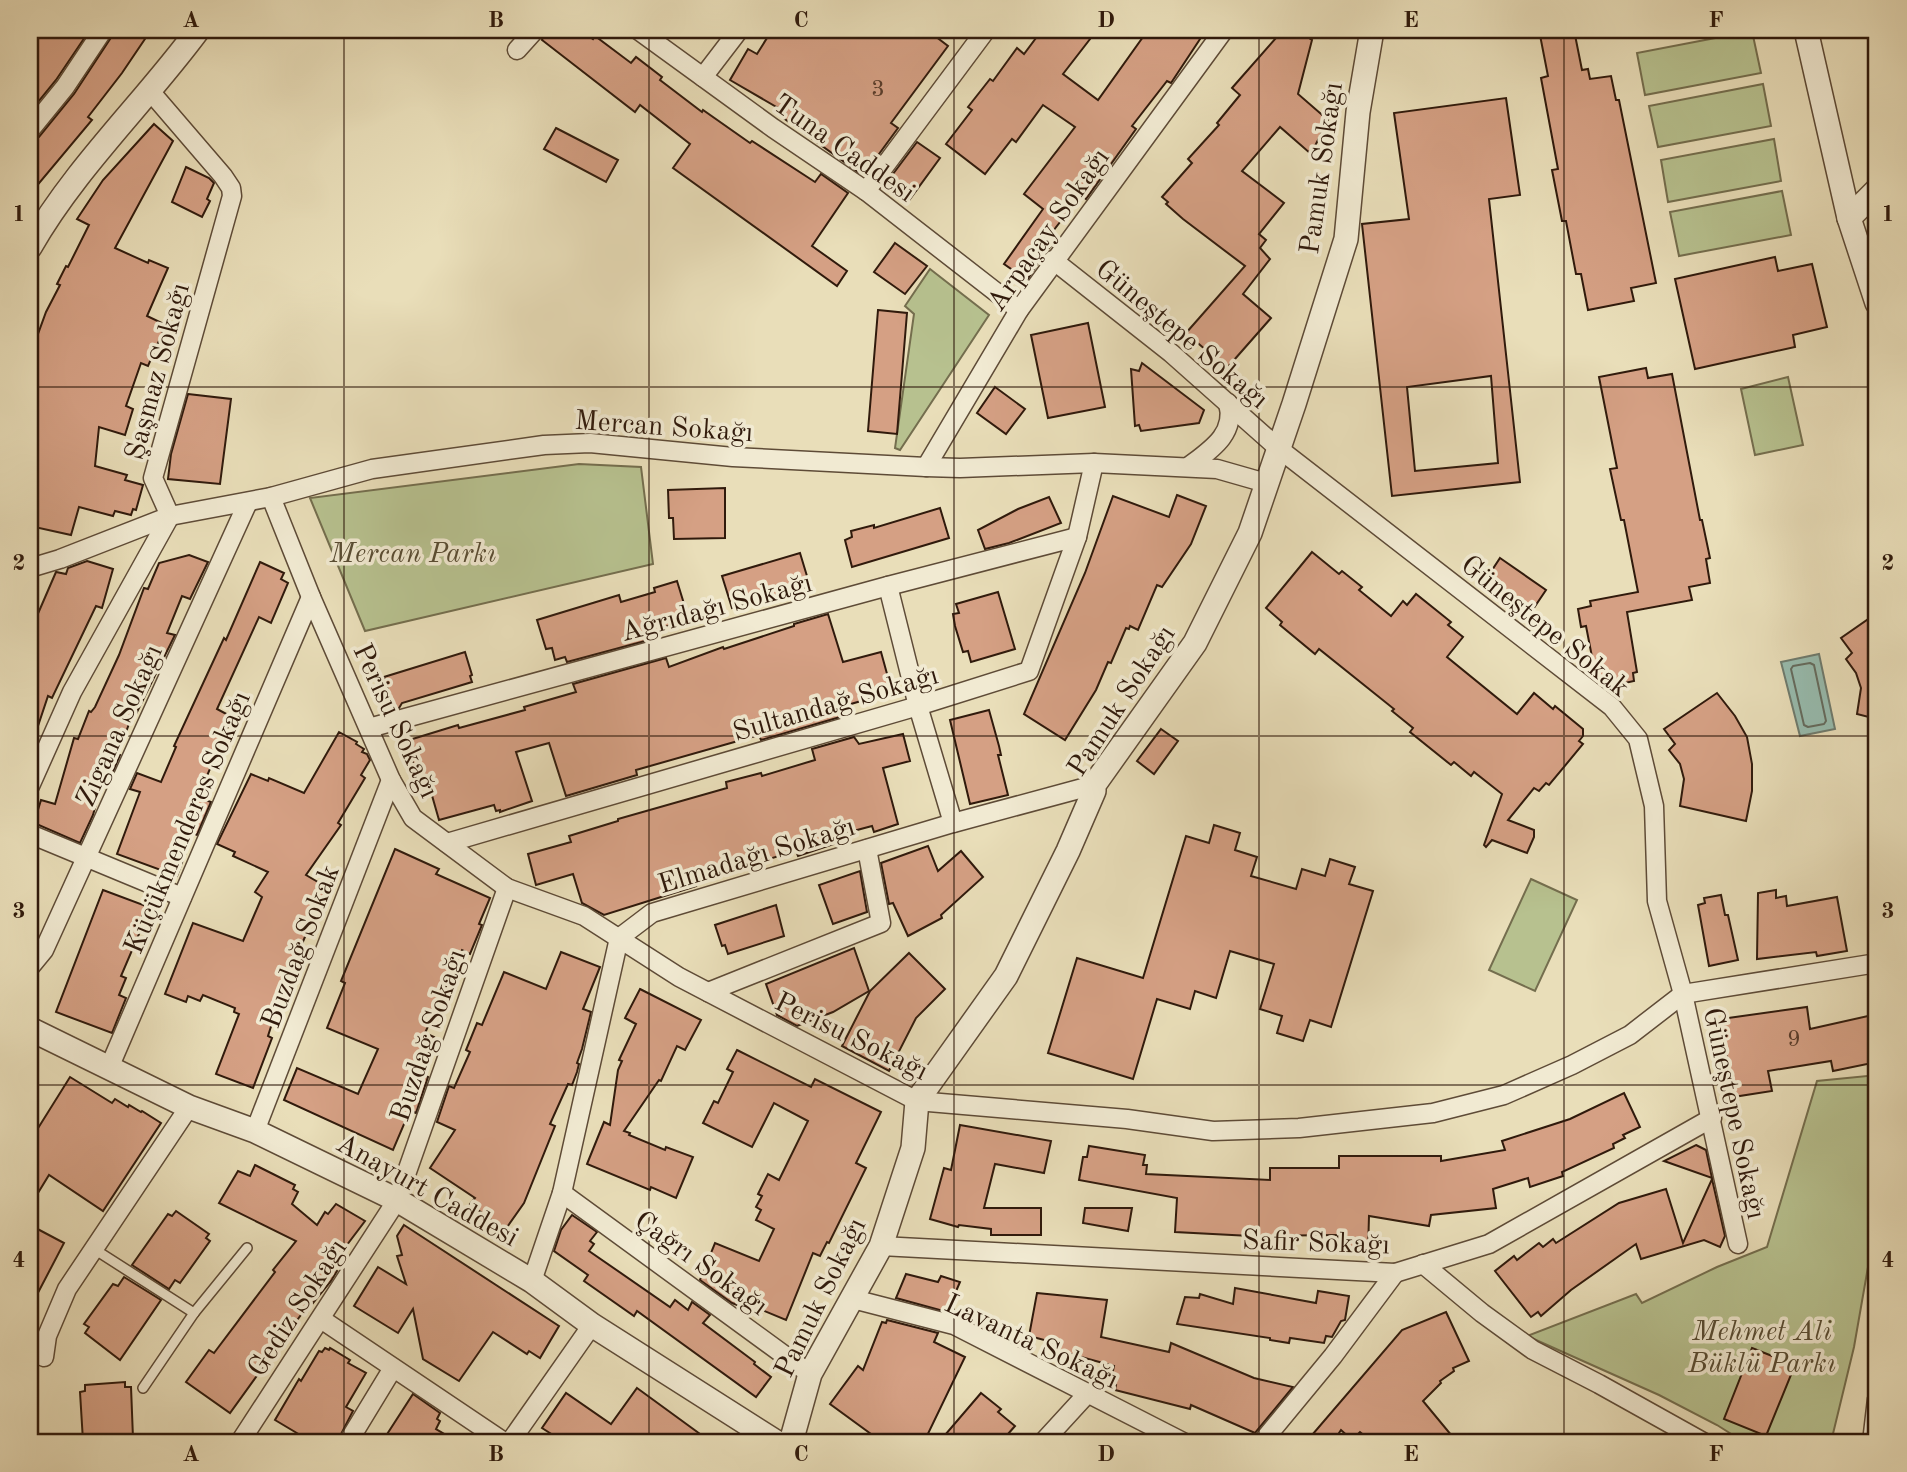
<svg xmlns="http://www.w3.org/2000/svg" width="1907" height="1472" font-family="'Old Standard TT',serif">
<rect width="100%" height="100%" fill="#e9deb9"/>
<filter id="stains"><feTurbulence type="fractalNoise" baseFrequency=".00286" numOctaves="4"/><feColorMatrix values="0 0 0 0 .2 0 0 0 0 .09 0 0 0 0 .02 0 0 0 .5 -.17"/></filter>
<radialGradient id="worn" r=".72"><stop offset=".6" stop-color="#630" stop-opacity="0"/><stop offset="1" stop-color="#630" stop-opacity=".3"/></radialGradient>
<!-- green -->
<g fill="#b7c18f" stroke="#746e4e" stroke-width="2">
<path d="M1752,31l9,42 -116,22 -8,-42z"/>
<path d="M1763,84l8,42 -113,21 -9,-41z"/>
<path d="M1774,139l7,42 -113,21 -7,-42z"/>
<path d="M1782,191l9,44 -112,21 -9,-44z"/>
<path d="M930,269l59,46 -89,135 -5,-2 19,-134 -9,-8z"/>
<path d="M1788,377l15,68 -48,10 -14,-66z"/>
<path d="M579,464l62,3 12,97 -288,67 -55,-133z"/>
<path d="M1531,879l46,21 -42,91 -46,-21z"/>
<path d="M1877,1075v190l-9,2 -14,80 -23,95h-87l-27,-17 -58,-30 -132,-59 109,-42 6,9 75,-36 50,-20 50,-166z"/>
</g>
<!-- water -->
<path fill="#97bcaf" stroke="#6e7b6e" stroke-width="2" d="M1819,654l16,75 -35,7 -19,-74z"/>
<g fill="none" stroke-linecap="round" stroke-linejoin="round">
<!-- shore -->
<path stroke="#646b5e" stroke-width="2" d="M1810,663l4,2 12,56 -2,3 -16,3 -4,-2 -13,-56 2,-3z"/>
</g>
<!-- building -->
<g fill="#d5a084" stroke="#301a0c" stroke-width="2" fill-rule="evenodd">
<path d="M37,30h38l10,7 -29,43 -26,32v-72z"/>
<path d="M114,30h37l-29,43 -34,44 4,3 -62,74v-53l9,-4 35,-43 38,-58z"/>
<path d="M546,30h34l13,9 2,-3 36,27 5,-6 26,20 -2,3 42,32 1,-2 47,33 2,-2 63,41 6,-8 27,19 -36,53 35,25 -10,15 -164,-118 17,-24 -50,-39 -5,7 -93,-72z"/>
<path d="M772,30h155l21,16 -57,77 7,5 -30,41 -2,-2 -5,7 -79,-57 3,-5 -55,-32 18,-31 9,5z"/>
<path d="M1042,30h55l-34,44 35,26 50,-70h58l-35,53 -4,-2 -35,45 4,3 -50,70 -5,-4 -31,40 6,5 -12,14 -17,26 -23,-16 39,-55 -19,-15 51,-67 -32,-22 -27,37 -4,-3 -27,35 -39,-30 26,-34 -4,-3 22,-28 3,2 24,-33 7,6z"/>
<path d="M1283,30h13l16,10 -14,54 30,26 -17,34 -31,-27 -38,44 42,32 -25,31 7,6 -6,8 10,11 -27,35 28,24 -44,50 -41,-35 59,-67 -62,-47 -17,-15 2,-2 -6,-5 30,-34 -4,-4 31,-34 -2,-2 23,-28 -8,-7z"/>
<path d="M1539,30h35l8,40 6,-1 2,10 21,-3 5,24h3l37,183 -25,5 3,13 -46,9 -7,-36h-5l-10,-53h-4l-10,-51 6,-1 -17,-91 7,-2z"/>
<path d="M1506,98l14,97 -31,4 31,283 -128,14 -30,-272 47,-5 -15,-106zM1491,376l7,87 -83,8 -8,-84z"/>
<path d="M154,124l19,17 -58,107 33,15 1,-3 19,8 -21,48 19,9 -18,41 -7,-3 -15,43 7,3 -8,26 -26,-8 -4,39 32,9 -2,5 18,5 -7,25 -3,-1 -2,6 -16,-4 -2,5 -34,-9 -8,28 -41,-9v-170l16,-44 14,-27 -3,-1 9,-18 2,1 21,-42 -12,-6 26,-39z"/>
<path d="M556,128l62,32 -12,22 -62,-33z"/>
<path d="M917,142l23,16 -30,41 -23,-17z"/>
<path d="M186,167l23,11 5,5 -7,16 3,2 -8,16 -30,-15z"/>
<path d="M895,243l32,23 -22,28 -31,-22z"/>
<path d="M1775,257l3,14 34,-7 15,63 -34,8 2,12 -100,22 -20,-90z"/>
<path d="M878,310l29,3 -10,121 -29,-3z"/>
<path d="M1088,323l17,84 -57,11 -17,-83z"/>
<path d="M1142,363l62,47 -5,13 -58,8 -2,-6 -4,1 -4,-57 8,2z"/>
<path d="M1646,368l2,10 24,-4 28,146h2l8,38 -4,1 4,24 -21,4 3,13 -65,12 10,60 -4,1 1,8 -28,6 -1,-4 -4,1 -8,-6 -3,-15 3,-1 -7,-36 -5,1 -3,-18 13,-3 -1,-5 48,-9 -14,-72h-3l-11,-51 7,-1 -18,-91z"/>
<path d="M995,387l30,22 -19,25 -29,-21z"/>
<path d="M188,394l43,5 -11,85 -52,-5 3,-25z"/>
<path d="M725,488v50l-51,1 -1,-21h-4l-1,-28z"/>
<path d="M1177,495l29,11 -15,38 -29,43 -5,-2 -19,45 -8,-4 -1,3 -3,-1 -15,35 -3,-1 -12,28 -31,50 -41,-26 61,-141 28,-77 56,21z"/>
<path d="M1049,497l12,26 -52,20 -24,6 -7,-19 40,-21z"/>
<path d="M940,508l9,30 -97,29 -7,-27 7,-3 -1,-6 23,-6v3z"/>
<path d="M1312,552l27,22 3,-3 20,16 -3,3 32,26 12,-15 4,4 9,-11 35,28 -3,3 15,12 -16,20 70,57 17,-21 19,16 2,-3 28,23v7l-4,5 4,3 -34,41 -3,-2 -7,8 -5,-3 -26,32 26,10v7l-7,16 -35,-13 -6,7 -2,-2 18,-51 -28,-22 -3,4 -17,-14 -3,3 -41,-33 3,-4 -21,-17 2,-2 -75,-60 -4,5 -35,-29 2,-3 -16,-14z"/>
<path d="M800,553l10,33 -78,22 -10,-32z"/>
<path d="M189,555l19,7 -18,37 -8,-3 -15,37 8,2 -39,79 -3,-1 -15,41 2,1 -11,26 -6,-2 -10,36 -13,28 -46,-20 7,-23 14,4 19,-66 4,1 11,-28 2,1 4,-5 24,-52 25,-67 4,1 11,-26z"/>
<path d="M1500,558l46,32 -19,28 -46,-31z"/>
<path d="M87,561l26,8 -11,39 -6,-2 -44,92 -4,-2 -15,45 -3,-1v-108l26,-60 10,2 2,-6z"/>
<path d="M260,562l24,11 -3,6 7,4 -17,40 -12,-6 -42,92 15,8 -34,80 13,5 -14,33 -4,-2 -16,43 -60,-22 23,-62 -10,-3 7,-16 24,9 15,-35 -2,-1 50,-108 2,2z"/>
<path d="M677,581l12,39 -31,9 2,8 -93,25 -2,-5 -10,3 -3,-12 -6,1 -9,-29 82,-25 2,7 34,-10 -1,-4z"/>
<path d="M998,592l17,57 -44,13 -3,-11 -5,1 -8,-26 -2,-12 6,-1 -3,-9z"/>
<path d="M1877,613v114l-5,1 -3,-11 -12,-3 4,-26 -5,-15 -10,-14 6,-6 -11,-15z"/>
<path d="M828,614l15,48 38,-10 11,40 -48,14 3,9 -86,25 -2,-5 -123,35 1,5 -71,21 -17,-53 -33,9 16,49 -32,11v-2l-4,1 -2,-6 -55,15 -10,-35 -8,2 -15,-46 52,-16 1,3 66,-18 -1,-3 52,-15 -3,-8 93,-26 3,9 54,-20 1,2 70,-23v-2z"/>
<path d="M465,652l7,23 -2,1 2,6 -70,21 -3,5 -5,1 -10,-32z"/>
<path d="M1717,693l18,23 12,21 5,27v27l-6,30 -66,-15 4,-27 -4,-15 -11,-14 6,-6 -11,-15z"/>
<path d="M989,710l10,36 2,9h-3l10,40 -38,9 -20,-84z"/>
<path d="M1161,729l17,12 -24,33 -17,-13z"/>
<path d="M339,732l18,10 -1,2 8,5 -2,3 5,2 3,6 -9,15 4,3 -27,45 3,2 -35,50 22,13 -26,42 5,2 -25,60 -14,44 4,2 -19,50 -37,-14 23,-60 -5,-2 1,-4 -32,-13 -3,6 -12,-5 -2,6 -21,-8 28,-71 50,18 19,-44 -7,-5 13,-20 -35,-16 2,-4 -18,-8 34,-70 17,7 1,-3 35,15z"/>
<path d="M903,734l7,27 -27,7 15,56 -24,8 -2,-6 -41,11 3,7 -36,12 -2,-5 -102,30 2,5 -92,29 -22,-12 -9,-29 -37,11 -8,-31 43,-12 -2,-6 49,-15v-2l109,-31 -1,-6 35,-9 1,3 53,-16 -3,-11 42,-12 5,7z"/>
<path d="M1214,825l26,8 -5,17 22,7 -6,19 45,13 6,-20 23,7 5,-17 25,8 -6,17 24,7 -42,136 -21,-7 -7,21 -26,-8 5,-17 -22,-7 14,-45 -44,-13 -14,47 -21,-7 -5,18 -33,-10 -24,80 -85,-26 29,-95 66,20 43,-142 23,7z"/>
<path d="M928,846l10,25 23,-20 22,26 -42,38 1,3 -34,18 -15,-33 -4,1 -8,-41z"/>
<path d="M395,849l44,20 -3,5 54,24 -11,26 3,1 -12,29 -8,-4 -37,83 9,4 -5,11 2,1 -10,24 7,4 -12,36 -6,-3 -17,40 -109,-50 13,-32 61,26 20,-45 -51,-21 18,-45 -4,-2z"/>
<path d="M860,871l7,41 -34,12 -14,-39z"/>
<path d="M103,890l43,16 -5,13 4,1 -24,56 5,2 -7,17 7,3 -14,35 -56,-21z"/>
<path d="M1776,890v8l10,-2 1,10 50,-9 10,54 -30,5 -1,-4 -59,7 1,-66z"/>
<path d="M1721,895l4,20h3l10,45 -29,6 -11,-61 7,-2 -1,-5z"/>
<path d="M776,905l8,31 -56,18 -3,-9 -3,1 -7,-21z"/>
<path d="M854,948l15,43 -36,21 -36,14 -20,-11 -11,-31z"/>
<path d="M561,952l39,15 -17,42 8,3 -9,37 -5,14 2,1 -2,8 -5,13 -4,-1 -18,40 5,2 -31,77 -19,27 -35,-26 5,-6 -45,-30 25,-38 -18,-8 12,-36 5,2 16,-36 -4,-2 11,-27 5,2 22,-53 42,17z"/>
<path d="M909,953l36,36 -29,29 -27,53 -47,-25 28,-55z"/>
<path d="M640,989l61,31 -16,30 -8,-4 -16,35 -2,-1 -35,51 6,2 -1,2 36,15 1,-3 27,10 -17,41 -25,-11 -1,3 -63,-26 17,-42 6,3 8,-55 4,-9 -3,-1 17,-36 -11,-6z"/>
<path d="M1807,1007l3,22 67,-15v48l-44,9 -2,-10 -63,10 4,20 -39,6 -12,-78z"/>
<path d="M737,1050l74,37 4,-8 66,33 -25,51 10,5 -37,75 -2,-1 -7,14 -7,-3 -27,67 -24,-10 -1,4 -29,-11 -32,-23 15,-37 44,18 15,-32 -18,-9 5,-10 -5,-3 6,-11 -4,-2 10,-20 11,6 29,-59 -34,-18 -22,44 -49,-24 11,-22 4,2 15,-31 -6,-3z"/>
<path d="M70,1077l42,26 3,-4 13,8 1,-2 12,7 1,-1 19,12 -58,88 -54,-36 -19,31v-65z"/>
<path d="M1624,1093l16,34 -17,8 2,3 -12,6 1,4 -52,24 1,4 -33,11 -2,-9 -35,11 3,19 -65,7 -2,11 -60,-10 -1,35 -31,-1 1,-15 -87,1 -76,-4 2,-34 -98,-18 4,-23h4l2,-11 56,9 -2,10h4l-1,9 124,6v-12h69v-12h102v5l64,-11 -3,-9 68,-22z"/>
<path d="M960,1125l91,16 -7,32 -49,-9 -11,44h57v27h-50v-6l-32,-4 -1,2 -28,-8 14,-51 7,2z"/>
<path d="M1696,1145l10,5 6,28 -48,-17z"/>
<path d="M255,1165l40,20 -2,4 5,3 -6,12 25,21 8,-13 3,2 8,-10 29,17 -34,45 6,5 -6,10 -18,22 -2,-2 -81,112 -44,-31 23,-32 5,3 61,-81 -2,-2 23,-29 -77,-38 19,-32 12,5z"/>
<path d="M1712,1179l13,57 -5,11 -16,-7 -63,19 -5,-15 -65,46 -30,26 -3,-4 -7,5 -36,-46 19,-15 3,4 22,-17 4,4 10,-8 3,4 63,-40 47,-14 17,54z"/>
<path d="M1085,1208h47l-4,23 -45,-8z"/>
<path d="M176,1211l33,23 -3,4 4,3 -30,42 -5,-3 -6,9 -37,-24 36,-51 4,2z"/>
<path d="M572,1215l25,17 -7,9 4,3 -5,7 81,56 5,-7 13,10 4,-8 18,13 -7,8 52,39 -1,2 17,13 -15,20 -119,-86 -3,5 -50,-35 4,-6 -34,-24 7,-21z"/>
<path d="M30,1225l34,18 -34,65z"/>
<path d="M404,1225l155,101 -19,32 -11,-7 -2,3 -34,-22 -34,49 -36,-22 -10,-50 -15,24 -44,-27 24,-39 28,17 -9,-28 5,-1 -5,-19z"/>
<path d="M906,1274l32,8 3,-6 19,6 -13,30 -51,-14z"/>
<path d="M124,1277l37,23 -41,60 -35,-27 4,-6 -5,-3 29,-40 5,2z"/>
<path d="M1235,1288l81,15 2,-12 31,5 -4,24 -4,1 -9,16 -6,-1 -2,7 -34,-5 -1,5 -19,-3v-2l-93,-14 8,-27 14,1 1,-4 33,10z"/>
<path d="M1037,1293l70,7 -6,37 68,15 2,-9 83,35 39,9 -38,46 -64,-28 -1,4 -75,-19 1,-5 -6,-1 4,-18 -62,-17v-7l-23,-6z"/>
<path d="M1446,1312l23,49 -16,7 1,3 -14,10 1,2 -18,18 34,41h-85l-12,-10 -8,8 -11,-10 -8,12h-27l96,-112z"/>
<path d="M887,1320l51,13 -4,9 31,15 -41,85h-42l-52,-38 28,-38 5,4 19,-48 4,1z"/>
<path d="M325,1348l4,2 1,-2 20,12 -2,3 18,10 -20,34 7,4 -16,31h-25l-37,-22 24,-41 2,2 18,-30 3,1z"/>
<path d="M1752,1348l43,17 -29,71 -42,-17z"/>
<path d="M125,1382v5h6l2,51 -5,1v3l-45,-1 -3,-49 5,-1v-6z"/>
<path d="M637,1388l74,54h-147l-22,-14 24,-35 45,31z"/>
<path d="M981,1393l20,16 -3,3 17,14 -14,16h-62z"/>
<path d="M413,1394l27,19 -3,6 3,2 -4,8 22,13h-76z"/>
</g>
<g fill="none" stroke-linecap="round" stroke-linejoin="round">
<!-- service casing -->
<g stroke="#5e4b37" stroke-width="12">
<g id="service">
<path d="M94,1249l100,64"/>
<path d="M143,1388l51,-75 53,-65"/>
</g>
</g>
<!-- minor casing -->
<g stroke="#5e4b37" stroke-width="21">
<g id="minor">
<path d="M638,30l135,98 93,63 153,119"/>
<path d="M517,50l18,-20"/>
<path d="M703,77l36,-47"/>
<path d="M30,130l35,-43 38,-57"/>
<path d="M866,191l120,-161"/>
<path d="M1053,260l118,93 107,95 334,259 26,32 16,67 3,95 26,93 55,250"/>
<path d="M926,467l93,-157 205,-280"/>
<path d="M1188,467c21,-16 49,-33 40,-64"/>
<path d="M271,497l40,100 80,183 22,38 94,70 77,28 95,61 238,124 210,18 86,12 86,-3 134,-15 71,-18 68,-30 58,-30 53,-41 194,-31"/>
<path d="M30,568l30,-9 110,-43 101,-19 101,-28 172,-24 46,-2 143,14 193,10 34,1 134,-5 123,6 49,14"/>
<path d="M888,586l30,120 35,117"/>
<path d="M369,728l519,-142 189,-49"/>
<path d="M30,786l42,-94 98,-176 -17,-38 79,-282 -1,-8 -8,-12 -73,-85"/>
<path d="M30,834l152,63"/>
<path d="M447,843l471,-137 111,-35 48,-134 17,-74"/>
<path d="M30,967l14,-17 204,-448"/>
<path d="M708,992l173,-69 -14,-74"/>
<path d="M109,1068l202,-471"/>
<path d="M255,1131l136,-351"/>
<path d="M562,1193l248,181"/>
<path d="M881,1246l514,27 94,-29 223,-126"/>
<path d="M1423,1264l59,49 51,37 66,34 104,58"/>
<path d="M532,1281l30,-88 57,-255 33,-25 301,-90 141,-38"/>
<path d="M853,1299l101,26 229,117"/>
<path d="M321,1319l183,123"/>
<path d="M44,1357l3,-21 20,-47 122,-182"/>
<path d="M240,1442l157,-242 110,-312"/>
<path d="M348,1442l45,-74"/>
<path d="M510,1442l82,-117"/>
<path d="M1043,1442l44,-48"/>
<path d="M1262,1442l71,-86 62,-83"/>
<path d="M1872,1442l5,-43"/>
</g>
</g>
<!-- tertiary casing -->
<g stroke="#5e4b37" stroke-width="26">
<g id="tertiary">
<path d="M1806,30l43,188 28,85"/>
<path d="M1849,218l28,-28"/>
<path d="M30,247c45,-79 114,-144 168,-217"/>
<path d="M30,1029l159,78 66,24 142,69 135,81 60,44 184,117"/>
<path d="M791,1442l19,-68 71,-128 32,-98 4,-47 89,-125 62,-125 26,-60v-6l101,-142 55,-110 44,-129 52,-165 12,-127 14,-82"/>
</g>
</g>
<!-- service -->
<use href="#service" stroke="#f1ead2" stroke-width="9"/>
<!-- minor -->
<use href="#minor" stroke="#f1ead2" stroke-width="18"/>
<!-- tertiary -->
<use href="#tertiary" stroke="#f1ead2" stroke-width="23"/>
</g>
<!-- grid -->
<path fill="none" stroke="#301a0c" stroke-width="2" stroke-opacity="0.55" d="M344,30v1412M649,30v1412M954,30v1412M1259,30v1412M1564,30v1412M30,387h1847M30,736h1847M30,1085h1847"/>
<g text-anchor="middle" stroke-width="7" stroke-linejoin="round" paint-order="stroke">
<!-- number labels -->
<g font-size="24" fill="#593c2a">
<text x="878" y="96">3</text>
<text x="1794" y="1046">9</text>
</g>
<!-- street labels -->
<g font-size="28" fill="#301a0c" stroke="#f1ead2">
<text transform="translate(845 147) rotate(35)" y="10">Tuna Caddesi</text>
<text transform="translate(1320 168) rotate(-82)" y="10">Pamuk Sokağı</text>
<text transform="translate(1047 229) rotate(-55)" y="10">Arpaçay Sokağı</text>
<text transform="translate(1183 333) rotate(40)" y="10">Güneştepe Sokağı</text>
<text transform="translate(156 371) rotate(-75)" y="10">Şaşmaz Sokağı</text>
<text transform="translate(664 425) rotate(4)" y="10">Mercan Sokağı</text>
<text transform="translate(716 606) rotate(-15)" y="10">Ağrıdağı Sokağı</text>
<text transform="translate(1546 625) rotate(39)" y="10">Güneştepe Sokak</text>
<text transform="translate(1120 700) rotate(-57)" y="10">Pamuk Sokağı</text>
<text transform="translate(835 702) rotate(-16)" y="10">Sultandağ Sokağı</text>
<text transform="translate(397 720) rotate(65)" y="10">Perisu Sokağı</text>
<text transform="translate(118 725) rotate(-66)" y="10">Zigana Sokağı</text>
<text transform="translate(186 822) rotate(-67)" y="10">Küçükmenderes Sokağı</text>
<text transform="translate(756 854) rotate(-17)" y="10">Elmadağı Sokağı</text>
<text transform="translate(299 946) rotate(-69)" y="10">Buzdağ Sokak</text>
<text transform="translate(427 1035) rotate(-71)" y="10">Buzdağ Sokağı</text>
<text transform="translate(852 1035) rotate(26)" y="10">Perisu Sokağı</text>
<text transform="translate(1736 1113) rotate(78)" y="10">Güneştepe Sokağı</text>
<text transform="translate(428 1189) rotate(29)" y="10">Anayurt Caddesi</text>
<text transform="translate(1316 1241) rotate(2)" y="10">Safir Sokağı</text>
<text transform="translate(702 1262) rotate(36)" y="10">Çağrı Sokağı</text>
<text transform="translate(819 1297) rotate(-64)" y="10">Pamuk Sokağı</text>
<text transform="translate(296 1307) rotate(-57)" y="10">Gediz Sokağı</text>
<text transform="translate(1032 1340) rotate(25)" y="10">Lavanta Sokağı</text>
</g>
<!-- park labels -->
<g font-size="28" font-style="italic" fill="#584c33" stroke="#f1ead2">
<text x="413" y="562">Mercan Parkı</text>
<text x="1762" y="1340">Mehmet Ali<tspan x="1762" dy="32">Büklü Parkı</tspan></text>
</g>
</g>
<!-- margin -->
<rect width="1907" height="1472" fill="none" stroke="#e9deb9" stroke-width="77"/>
<rect x="38" y="38" width="1830" height="1396" fill="none" stroke="#301a0c" stroke-width="2.5"/>
<g font-size="23" text-anchor="middle" font-weight="bold" fill="#301a0c">
<text x="191" y="27">A</text>
<text x="496" y="27">B</text>
<text x="801" y="27">C</text>
<text x="1106" y="27">D</text>
<text x="1411" y="27">E</text>
<text x="1716" y="27">F</text>
<text x="19" y="221">1</text>
<text x="1888" y="221">1</text>
<text x="19" y="570">2</text>
<text x="1888" y="570">2</text>
<text x="19" y="918">3</text>
<text x="1888" y="918">3</text>
<text x="19" y="1267">4</text>
<text x="1888" y="1267">4</text>
<text x="191" y="1461">A</text>
<text x="496" y="1461">B</text>
<text x="801" y="1461">C</text>
<text x="1106" y="1461">D</text>
<text x="1411" y="1461">E</text>
<text x="1716" y="1461">F</text>
</g>
<rect width="100%" height="100%" filter="url(#stains)"/>
<rect width="100%" height="100%" fill="url(#worn)"/>
</svg>
